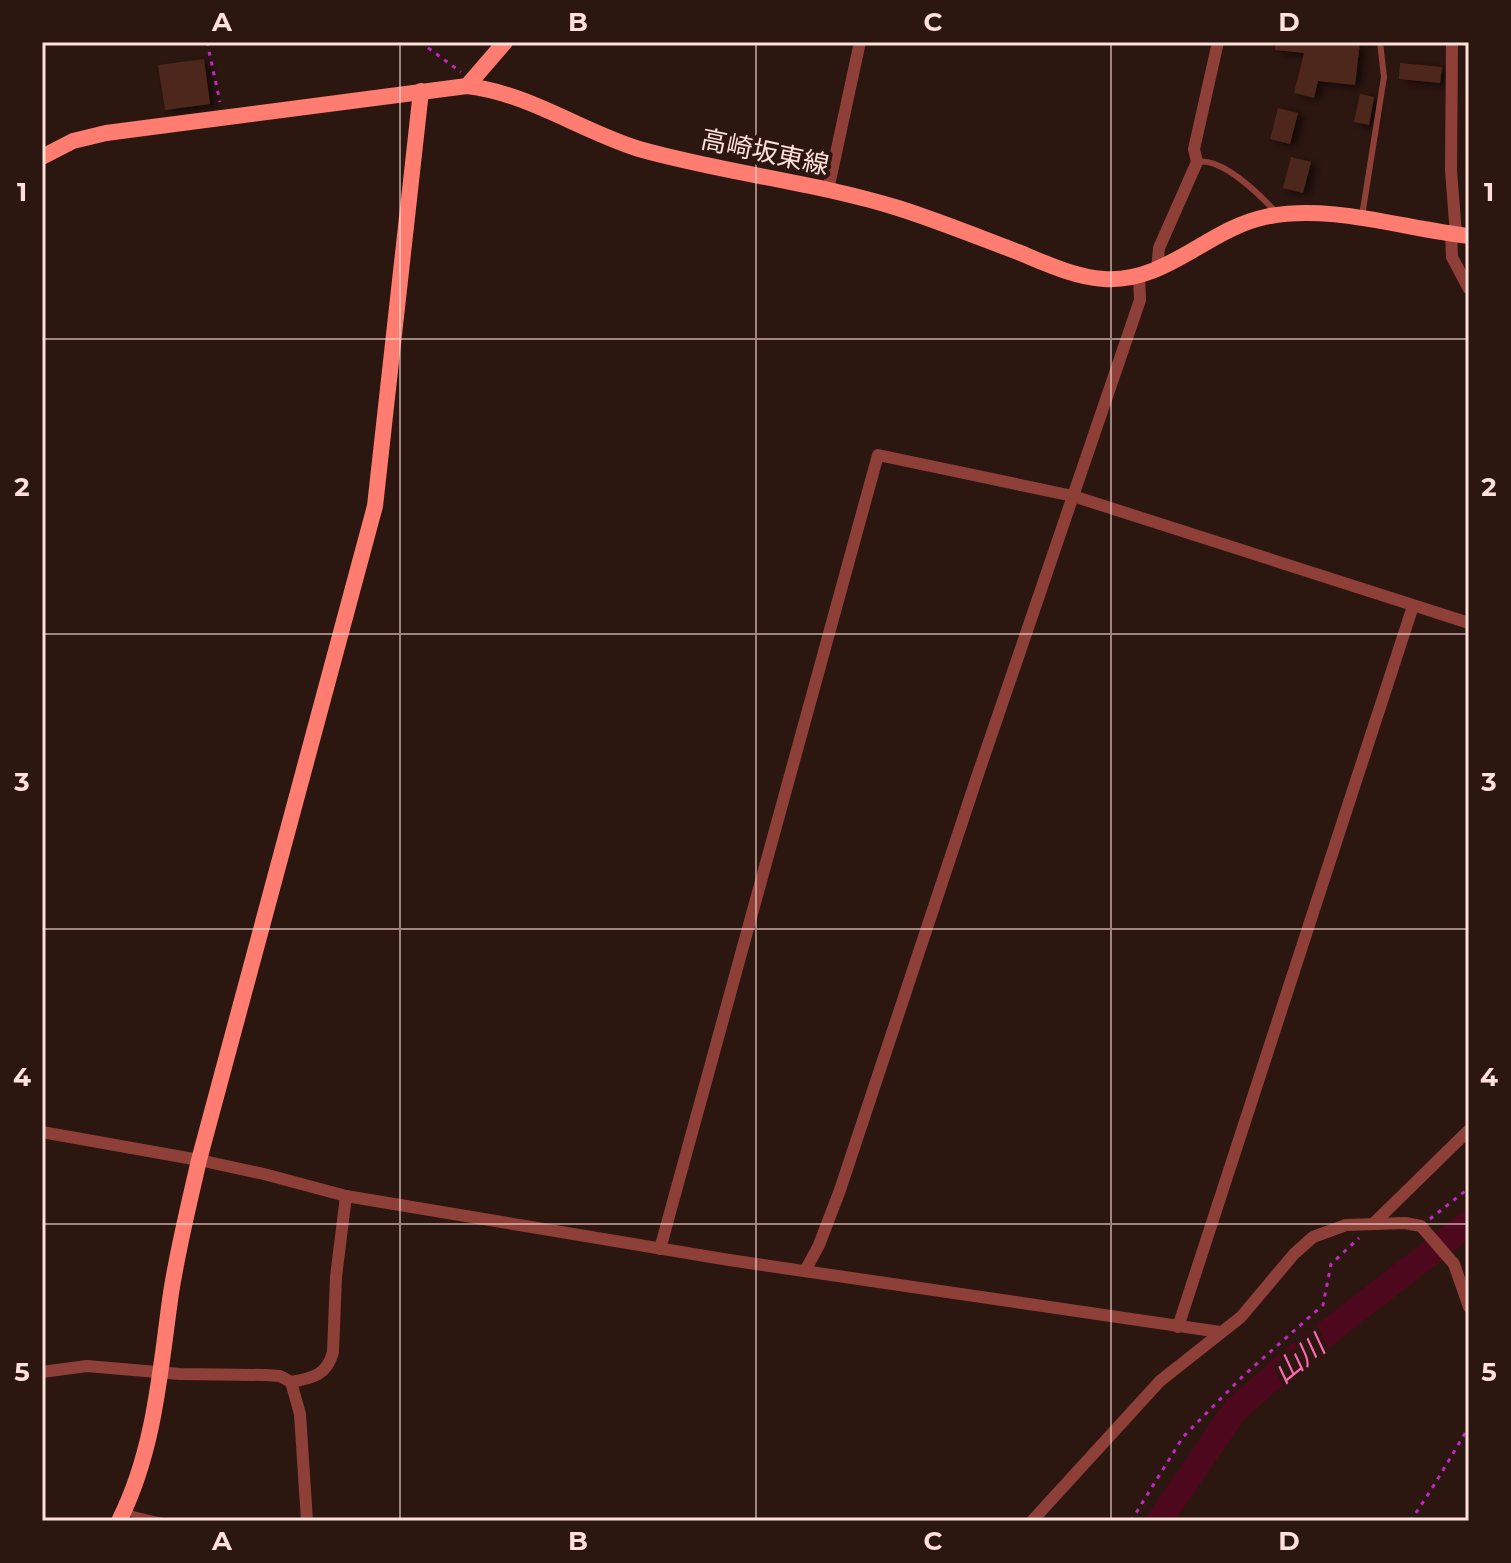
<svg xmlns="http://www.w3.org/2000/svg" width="1511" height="1563" font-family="Montserrat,'Noto Sans JP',sans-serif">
<defs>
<filter id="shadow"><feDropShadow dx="5.5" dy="3" stdDeviation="4" flood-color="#0009"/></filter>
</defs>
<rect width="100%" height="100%" fill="#2c1610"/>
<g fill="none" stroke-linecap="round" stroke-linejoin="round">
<!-- river -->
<path stroke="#4d081e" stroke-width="26" d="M1159,1521l76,-111 57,-50 177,-137"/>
</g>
<!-- building -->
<g fill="#4e271a" filter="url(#shadow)">
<path d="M1275,42h85l-5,43 -37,-4 -4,17 -20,-5 10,-40 -29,-3z"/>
<path d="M204,59l6,45 -45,6 -7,-45z"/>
<path d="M1400,63l42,4 -2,16 -41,-4z"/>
<path d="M1360,94l14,3 -5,28 -15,-3z"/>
<path d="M1278,108l20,5 -8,31 -20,-5z"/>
<path d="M1291,157l20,5 -8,31 -20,-5z"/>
</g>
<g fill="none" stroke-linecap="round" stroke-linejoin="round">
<!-- path -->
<g stroke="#c229c4" stroke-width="3" stroke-dasharray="4 6" stroke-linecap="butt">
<path d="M207,42l13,60"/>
<path d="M420,42l41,30"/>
<path d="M1430,1219l39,-31"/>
<path d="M1131,1521l52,-84 60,-61 80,-71 8,-41 28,-26"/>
<path d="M1410,1521c22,-30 39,-62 59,-94"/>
</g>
<!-- lane -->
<g stroke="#8e3f38" stroke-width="6">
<path d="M1197,162c25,-5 63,33 79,50"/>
<path d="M1362,216l22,-139 -4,-35"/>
<path d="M124,1512l38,9"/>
</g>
<!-- street -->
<g stroke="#8e3f38" stroke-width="12">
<path d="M1452,42l-1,128 5,65"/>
<path d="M828,190l32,-148"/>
<path d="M1451,234l1,23 17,32"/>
<path d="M1157,270l2,-22 38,-86 -3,-13 24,-107"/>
<path d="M42,1132l157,28 65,14 82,22 383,64 491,72"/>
<path d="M1374,1223l95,-93"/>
<path d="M660,1249l218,-794 195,41 396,127"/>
<path d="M805,1271l14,-26 21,-55 137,-413 163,-477 -1,-24"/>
<path d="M1178,1327l235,-721"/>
<path d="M42,1372l45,-6 93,8 85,1 15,1 11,6c22,-4 36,-7 42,-30l3,-75 10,-81"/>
<path d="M291,1382l9,32 7,107"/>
<path d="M1032,1521l128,-140 81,-64 53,-63 19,-17 33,-12 59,-2 16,3 33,38 15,43"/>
</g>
<!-- secondary -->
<g stroke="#ff7c71" stroke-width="16">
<path d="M467,86l38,-44"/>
<path d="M42,157l31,-16 33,-8 361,-47c61,7 114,45 172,63 85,24 175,33 259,59 41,13 80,29 120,44 27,11 56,25 86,27 62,4 104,-50 161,-62 64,-14 140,12 204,19"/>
<path d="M119,1521c36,-71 41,-151 52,-228 7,-45 18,-89 28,-133l176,-654 46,-415"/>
</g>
</g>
<!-- grid -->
<path fill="none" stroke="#ffe0da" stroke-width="2" stroke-opacity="0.55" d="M400,42v1479M756,42v1479M1111,42v1479M42,339h1427M42,634h1427M42,929h1427M42,1224h1427"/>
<g text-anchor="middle" stroke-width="8" stroke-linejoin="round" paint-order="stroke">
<!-- street labels -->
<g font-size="26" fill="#ffe0da" stroke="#2c1610">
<text transform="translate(765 152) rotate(12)" y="9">高崎坂東線</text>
</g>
<!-- water labels -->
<g font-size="28" font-style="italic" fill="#ff68b2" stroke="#2c1610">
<text transform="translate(1299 1359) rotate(-39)" y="10">山川</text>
</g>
</g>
<!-- border -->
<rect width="1511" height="1563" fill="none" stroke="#2c1610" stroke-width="88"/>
<rect x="44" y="44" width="1423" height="1475" fill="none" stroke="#ffe0da" stroke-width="3"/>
<g font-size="26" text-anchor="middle" font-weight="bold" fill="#ffe0da">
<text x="222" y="31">A</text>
<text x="578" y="31">B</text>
<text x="933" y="31">C</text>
<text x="1289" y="31">D</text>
<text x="22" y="201">1</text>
<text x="1489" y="201">1</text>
<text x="22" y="496">2</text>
<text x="1489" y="496">2</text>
<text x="22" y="791">3</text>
<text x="1489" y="791">3</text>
<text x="22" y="1086">4</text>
<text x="1489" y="1086">4</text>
<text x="22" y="1381">5</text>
<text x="1489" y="1381">5</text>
<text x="222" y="1550">A</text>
<text x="578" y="1550">B</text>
<text x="933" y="1550">C</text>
<text x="1289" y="1550">D</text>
</g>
</svg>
